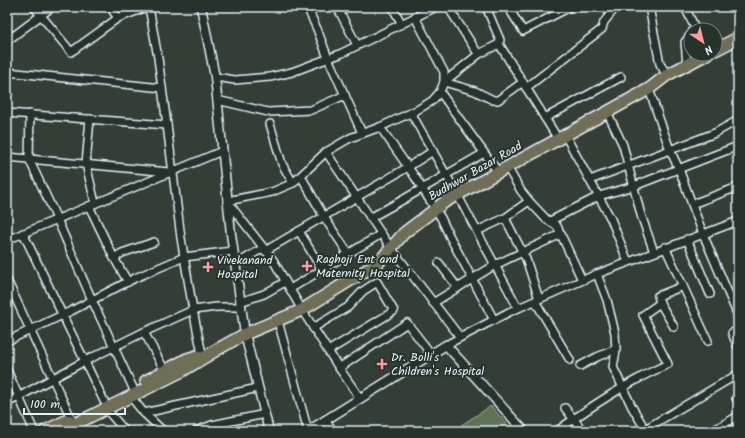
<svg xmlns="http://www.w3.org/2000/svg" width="745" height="438" font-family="Kalam,sans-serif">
<rect width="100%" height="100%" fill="#353d37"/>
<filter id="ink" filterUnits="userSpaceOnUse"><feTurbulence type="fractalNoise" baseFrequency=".025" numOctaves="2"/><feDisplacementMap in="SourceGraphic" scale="8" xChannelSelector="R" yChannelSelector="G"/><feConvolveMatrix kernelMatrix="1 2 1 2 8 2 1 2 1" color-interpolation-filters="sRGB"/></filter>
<g filter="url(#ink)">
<!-- green -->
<path fill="#5e7255" stroke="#a3b2a6" d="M491,406l22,25h-61z"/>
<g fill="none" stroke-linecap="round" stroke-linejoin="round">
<!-- minor casing -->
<g stroke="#e8f1f8" stroke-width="10">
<g id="minor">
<path d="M34,7l37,45 47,-34 29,-11"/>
<path d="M110,7l8,11"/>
<path d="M149,7l9,51 9,67 14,113 12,72 9,44"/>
<path d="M307,7l10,22 11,29 34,75"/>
<path d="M337,7l20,38"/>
<path d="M392,7l10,17"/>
<path d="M448,7l27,42 4,5 20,-10"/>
<path d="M486,7l14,33 -1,4 59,95"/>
<path d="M508,7l15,24 47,-24"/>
<path d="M649,7l11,57 7,11"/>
<path d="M685,7l10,21 -2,2"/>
<path d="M7,41l45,-34"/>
<path d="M479,54l-35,28 31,9 18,9h5l25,-18"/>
<path d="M687,65l-2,-23 6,-8"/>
<path d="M7,72l155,16"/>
<path d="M215,77l20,3 35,-3 22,-5 48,-18 96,-47"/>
<path d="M526,88l76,-59 2,-7 12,-15"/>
<path d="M649,89l21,61 9,19 24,65 35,82"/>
<path d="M440,92l58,80"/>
<path d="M217,100l51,12 43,-2 34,-15"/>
<path d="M607,112l16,33 18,70 13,37"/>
<path d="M7,113l160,12"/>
<path d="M411,113l46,81 61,114"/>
<path d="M30,114l-1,45 28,60 35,81 41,88"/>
<path d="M545,118l76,-41"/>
<path d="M90,119l-4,45 9,39"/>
<path d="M270,124l12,40 11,19"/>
<path d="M380,127l35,50 26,41 9,19 44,83"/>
<path d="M565,135l46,84 17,43"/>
<path d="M326,152l65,96 69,89"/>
<path d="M7,157l162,15"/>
<path d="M507,167l14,24 8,10 17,18 11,7 25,54"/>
<path d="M301,176l23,41 24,36"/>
<path d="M590,180l125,-47 23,-13"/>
<path d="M692,204l46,-17"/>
<path d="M89,206l25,52 14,24"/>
<path d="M370,218l29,-16 85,-49"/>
<path d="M505,218l21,41 13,40"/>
<path d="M550,221l49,-25 35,-10 104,-40"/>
<path d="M299,231l23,39"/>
<path d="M477,231l28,-13 24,-17"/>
<path d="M23,233l81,168"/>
<path d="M687,239l23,55"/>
<path d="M7,240l215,-89"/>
<path d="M665,247l18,39"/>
<path d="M265,251l143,-84 25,-16"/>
<path d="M114,258l8,-5 32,-11"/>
<path d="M439,263l19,25"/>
<path d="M235,265l28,-17"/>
<path d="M597,274l10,26 8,33 1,18 -3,16 19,40 13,22"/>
<path d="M7,280l64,138"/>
<path d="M290,289l91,-55"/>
<path d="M535,301l35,59"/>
<path d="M240,302l24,-8 21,-12"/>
<path d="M433,303l62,-38 66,-31"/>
<path d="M660,303l-2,-7 25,-10 25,55"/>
<path d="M278,321l30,110"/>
<path d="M313,328l35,-21 15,-16 14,-9 17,29 -66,40"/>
<path d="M738,330l-6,3 6,14"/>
<path d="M144,332l21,39"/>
<path d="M7,341l64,-30 64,-33 49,-21 49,-6"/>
<path d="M446,345l63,-33 88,-38 141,-53"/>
<path d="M580,366l17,-9 19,-8"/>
<path d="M339,368l68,-45 24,31"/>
<path d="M7,370l27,61"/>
<path d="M738,396l-2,2 2,4"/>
<path d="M131,397l13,16 19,18"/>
<path d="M360,398l-21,-30 -37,-58 -29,-50 -46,-59 45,-9 21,-9 33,-31 24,-14 30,-11 37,-17 15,-9 8,-9 4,-10v-10l-29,-55"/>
<path d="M7,403l78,-42 59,-29 49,-22 24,-3h24"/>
<path d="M565,408l18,23"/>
<path d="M106,409l19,22"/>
<path d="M144,413l114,-25"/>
<path d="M325,420l8,11"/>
<path d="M196,431l16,-6 53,-11"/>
<path d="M557,431c26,-19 53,-37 81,-52 10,-6 20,-10 30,-15l-25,-49 17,-12 14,24"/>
<path d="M642,431l96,-57"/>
<path d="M712,431l26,-15"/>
</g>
</g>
<!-- tertiary casing -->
<g stroke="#e8f1f8" stroke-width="11">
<g id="tertiary">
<path d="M201,7l14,70 16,157 14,100 24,97"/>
<path d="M308,431l138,-86 78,86"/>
</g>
</g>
<!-- trunk casing -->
<g stroke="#e8f1f8" stroke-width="14">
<g id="trunk">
<path d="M715,50l23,-12"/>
<path d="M146,381l41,-22 10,-3"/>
<path d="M45,431l23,-11"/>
<path d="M61,431l121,-60 36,-22 27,-15 57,-24 76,-47 26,-30 42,-32 203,-112 18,-14 40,-21"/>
</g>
</g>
<!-- minor -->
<use href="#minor" stroke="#26332d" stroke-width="7"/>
<!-- tertiary -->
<use href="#tertiary" stroke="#26332d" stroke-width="8"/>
<!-- trunk -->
<use href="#trunk" stroke="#716e59" stroke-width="11"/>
</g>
</g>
<!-- markers -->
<g fill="#ff9aa2" stroke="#26332d" stroke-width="1.5">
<path d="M305 260h4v4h4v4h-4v4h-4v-4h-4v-4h4z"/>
<path d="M206 261h4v4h4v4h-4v4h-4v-4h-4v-4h4z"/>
<path d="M380 358h4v4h4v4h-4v4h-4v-4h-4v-4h4z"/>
</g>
<g text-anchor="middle" stroke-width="4" stroke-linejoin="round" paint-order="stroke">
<!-- street labels -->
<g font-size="12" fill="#e8f1f8" stroke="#26332d">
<text transform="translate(475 171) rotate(-30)" y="4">Budhwar Bazar Road</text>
</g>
<!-- poi labels -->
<g font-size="12" fill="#e8f1f8" stroke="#26332d" text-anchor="start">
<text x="316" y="263">Raghoji Ent and<tspan x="316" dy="14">Maternity Hospital</tspan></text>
<text x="217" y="264">Vivekanand<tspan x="217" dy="14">Hospital</tspan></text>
<text x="391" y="361">Dr. Bolli's<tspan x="391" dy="14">Children's Hospital</tspan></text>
</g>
</g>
<!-- margin -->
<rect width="745" height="438" fill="none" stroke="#26332d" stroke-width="24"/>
<rect x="12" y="12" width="721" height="414" fill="none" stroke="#e8f1f8" stroke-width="1.5" filter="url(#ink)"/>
<!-- north arrow -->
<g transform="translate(703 42) rotate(145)"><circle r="19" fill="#26332d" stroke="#747f7e"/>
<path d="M0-3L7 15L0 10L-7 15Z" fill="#ff9aa2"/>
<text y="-6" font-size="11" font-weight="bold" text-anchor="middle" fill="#e8f1f8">N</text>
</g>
<!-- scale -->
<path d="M24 408v6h101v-6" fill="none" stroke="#e8f1f8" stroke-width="2"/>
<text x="30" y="408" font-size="12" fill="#e8f1f8" stroke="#26332d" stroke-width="3" paint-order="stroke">100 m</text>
</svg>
